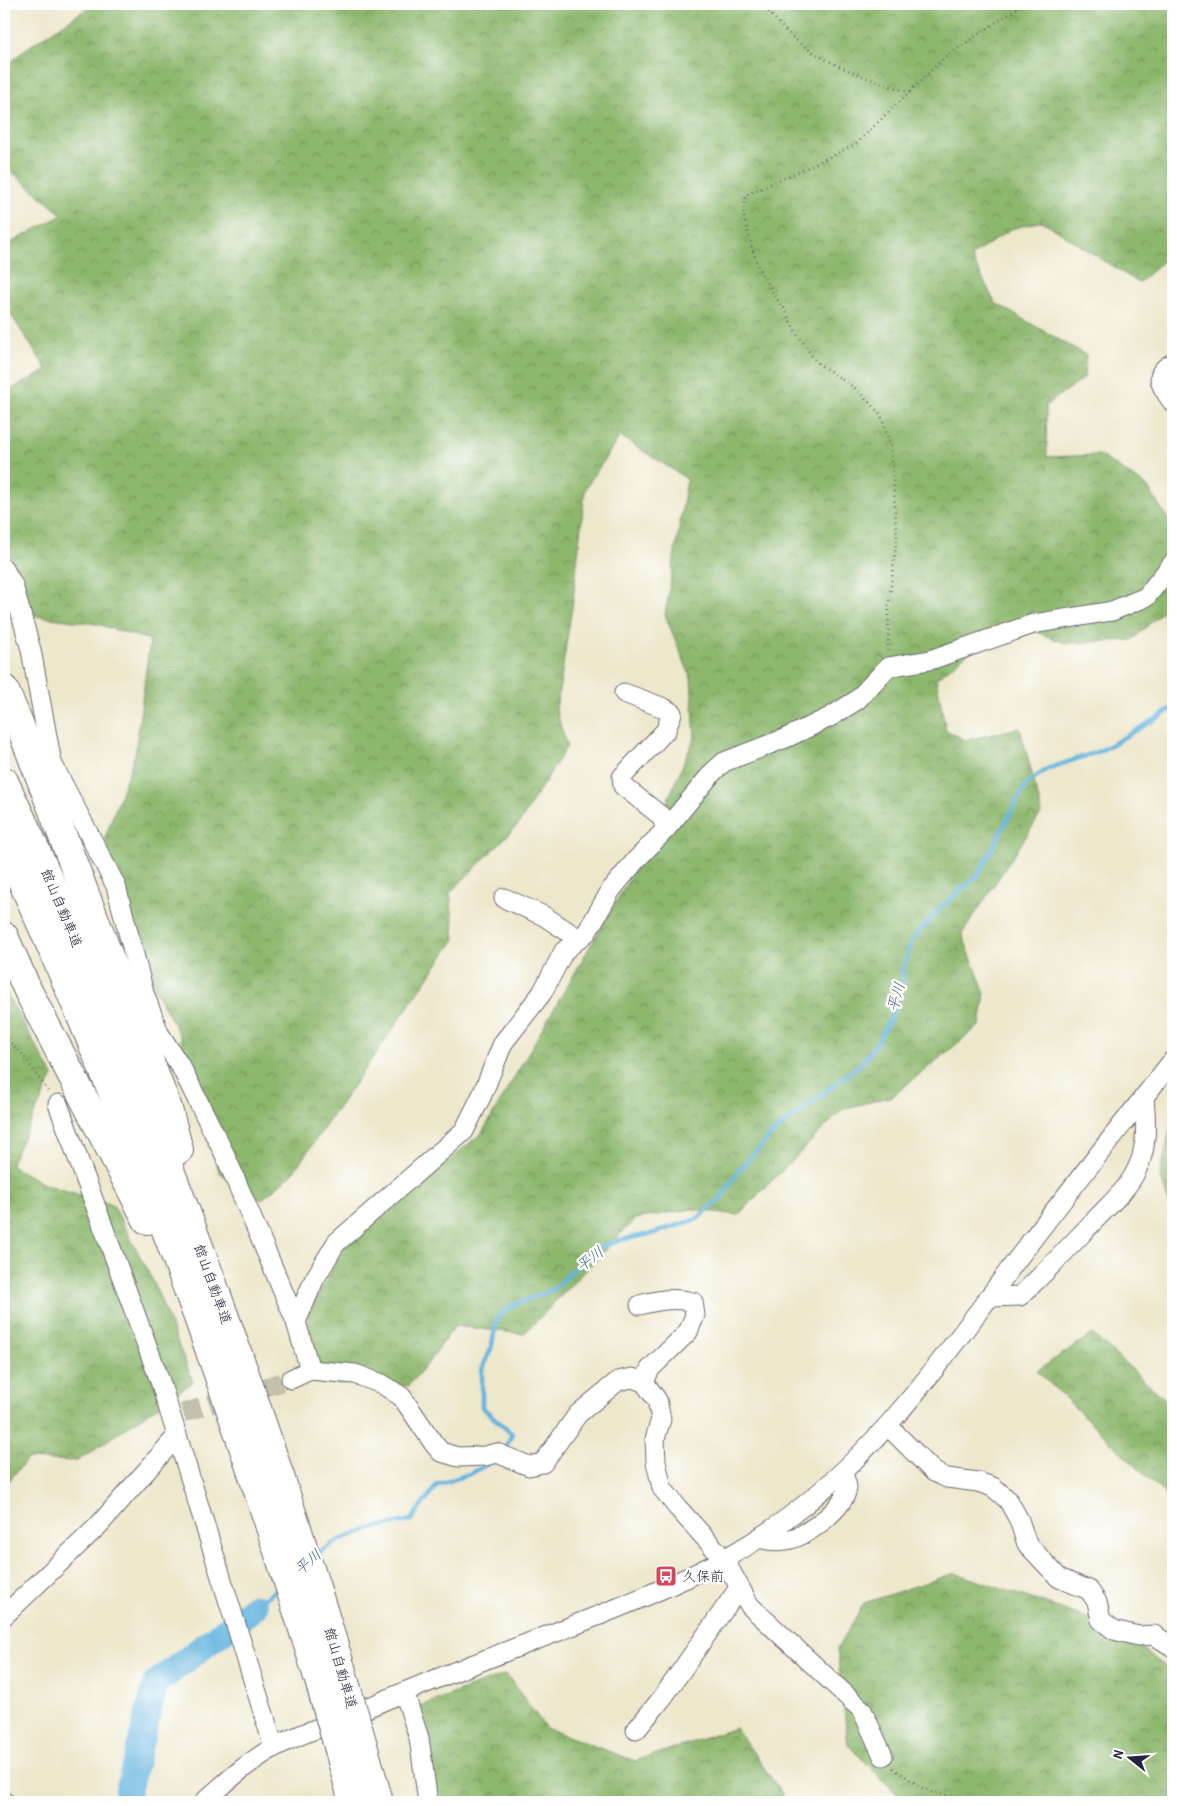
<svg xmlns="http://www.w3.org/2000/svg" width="1177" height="1806" font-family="'Patrick Hand','Klee One',sans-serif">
<defs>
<pattern id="forest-crowns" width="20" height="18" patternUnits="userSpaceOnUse" patternTransform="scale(1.25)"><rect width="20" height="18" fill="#8db76d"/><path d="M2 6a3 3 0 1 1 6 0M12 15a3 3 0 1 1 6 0" fill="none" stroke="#73945b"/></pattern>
</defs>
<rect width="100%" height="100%" fill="#fff"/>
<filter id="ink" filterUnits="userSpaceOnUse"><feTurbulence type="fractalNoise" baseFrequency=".02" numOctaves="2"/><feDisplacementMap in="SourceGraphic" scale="10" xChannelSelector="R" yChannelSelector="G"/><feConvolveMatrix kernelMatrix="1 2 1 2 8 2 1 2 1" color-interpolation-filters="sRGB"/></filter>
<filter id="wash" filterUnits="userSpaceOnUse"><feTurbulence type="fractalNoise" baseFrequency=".0096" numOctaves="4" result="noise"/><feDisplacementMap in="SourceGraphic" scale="20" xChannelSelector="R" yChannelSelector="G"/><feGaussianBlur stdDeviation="1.12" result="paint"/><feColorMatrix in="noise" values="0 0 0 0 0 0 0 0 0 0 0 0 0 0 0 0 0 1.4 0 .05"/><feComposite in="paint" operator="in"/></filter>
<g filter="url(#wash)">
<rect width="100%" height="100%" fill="#ede7cb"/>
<!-- forest -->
<g fill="url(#forest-crowns)" stroke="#586c54">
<path d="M94,4h1079v247l-34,32 -97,-62 -31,8 -40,27 24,47 91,52 -2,23 -38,27 1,52 52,-2 48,31 26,41v75l-41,38 -67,3 -57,-22 -72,58 10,51 19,10 55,-12 22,84 -80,122 23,59 -5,32 -87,71 -50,13 -105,106 -47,-6 -56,10 -111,115 -69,-8 -27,37 -20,23 -101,-4 1,-69 39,-70 135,-110 164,-283 49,-113 -4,-59 -26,-63 22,-136 -67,-43 -35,53 -12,111 -17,110 11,36 -49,79 -68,68 5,46 -163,235 -31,26 -42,-28 -40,-138 -32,-60 -42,-136 30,-84 15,-114 -53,-16 -62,-8 -31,-73v-150l43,-23 -43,-66v-50l6,-11 52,-28 -56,-48h-2v-98l20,-19z"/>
<path d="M4,989l49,87 -43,89 34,19 69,21 41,78 39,99 -116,79 -50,-2 -23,28z"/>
<path d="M1173,1123v94l-13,-42 11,-50z"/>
<path d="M1092,1334l81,72v96l-136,-131z"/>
<path d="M955,1573l162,55 56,45v129h-268l-57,-57 -11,-96 27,-46z"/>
<path d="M506,1674l40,54 89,33 101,-33 52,74h-360l-16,-93z"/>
</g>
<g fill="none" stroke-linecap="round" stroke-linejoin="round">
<!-- stream -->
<g stroke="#63b4de" stroke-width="4.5">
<path d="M504,1450l8,-16 -30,-27v-37l9,-21 6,-30 14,-13 43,-17 30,-30 14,-11 26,-9 27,-5 46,-15 23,-20 19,-29 33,-36 90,-71 15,-20 15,-28 11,-36 -1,-7 11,-33 28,-32 38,-33 42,-81 8,-11 18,-13 53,-18 61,-35 12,-9"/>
<path d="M315,1556c28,-24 61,-28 96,-36l26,-35 35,-12 19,-11"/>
<path d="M255,1607l24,-20"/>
</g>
<!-- river -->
<path stroke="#63b4de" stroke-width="26" d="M125,1802l31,-119 99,-76"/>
</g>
</g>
<g filter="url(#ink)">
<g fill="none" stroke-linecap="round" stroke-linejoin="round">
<!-- minor-tunnel -->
<path stroke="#c4c0ae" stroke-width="19" stroke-dasharray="19 9" stroke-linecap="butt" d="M183,1413l108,-34"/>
<!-- minor casing -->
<g stroke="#69676d" stroke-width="21">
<g id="minor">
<path d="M1173,363c-23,11 -10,25 0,40"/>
<path d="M4,569l9,16 18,65 21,113 64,123 28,107 15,40 23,36 43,86 71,167 14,48"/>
<path d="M624,693l40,15 8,5 -6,17 -44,47 1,9 38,30 5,13"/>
<path d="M504,898l40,18 35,23"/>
<path d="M58,1104l102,277 114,366"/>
<path d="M989,1297l31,-1c26,-24 50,-50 75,-76 15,-16 33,-31 42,-51 11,-22 9,-48 7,-72"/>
<path d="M640,1305c18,-5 35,-8 53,-3l2,13 -7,17 -38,37 -6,13"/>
<path d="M296,1322l18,-42 22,-37 128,-112 18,-36 21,-52 39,-50 22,-42 23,-19 24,-42 25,-30 30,-31 47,-57 11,-10 62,-24 44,-21 27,-17 31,-33 42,-7 103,-36 79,-13 34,-14 27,-34"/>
<path d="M291,1379l19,-9 45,4 27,10 20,13 32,47 7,8 17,5 27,-1 12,-3 32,13 14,-3 35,-49 40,-33 14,-3 12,4 13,18 4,19 -6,20 1,23 6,26 15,19 47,52 26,47 112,104 21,46"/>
<path d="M888,1426l46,46 13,6 31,4 15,5 15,13 11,20 8,24 32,34 30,12 8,12 4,18 13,10 24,6 16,-1 19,12"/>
<path d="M759,1538c10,3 17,4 27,2 20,-3 58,-31 61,-52 0,-5 -3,-10 -4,-15"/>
<path d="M4,1616l94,-90 79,-90"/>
<path d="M404,1692l15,46 9,64"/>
<path d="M636,1730l27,-33 76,-109"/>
<path d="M4,1802h1"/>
<path d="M204,1802c22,-20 44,-40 69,-54 24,-14 51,-21 76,-32 76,-35 155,-63 233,-94 49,-19 98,-39 144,-64 133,-74 207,-187 296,-305 49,-65 101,-129 151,-193"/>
</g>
</g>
<!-- highway casing -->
<g stroke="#69676d" stroke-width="30">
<g id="highway">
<path d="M4,689l15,34 149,386 11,41"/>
<path d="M4,781c135,287 245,584 337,887"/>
<path d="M4,842c38,81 73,164 107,247 78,193 145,389 207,588"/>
<path d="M4,936l24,55 119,229"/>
<path d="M363,1745l16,57"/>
<path d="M339,1750l14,52"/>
</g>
</g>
<!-- path -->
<g stroke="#69676d" stroke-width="2.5" stroke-dasharray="1 4" stroke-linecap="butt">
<path d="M762,4c8,9 15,18 23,26 32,33 83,48 125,63"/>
<path d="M888,651l1,-49 8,-64 -6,-90 -10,-33 -25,-26 -40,-27 -15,-23 -3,-3 -14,-28 -8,-10 -19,-33 -14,-51 3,-19 56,-25 53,-25 90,-88 78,-53"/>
<path d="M4,1036l19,19 25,36"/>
<path d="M893,1768l29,20 10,4 45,10"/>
</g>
<!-- minor -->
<use href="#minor" stroke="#fff" stroke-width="19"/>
<!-- highway -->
<use href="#highway" stroke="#fff" stroke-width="28"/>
<!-- highway-bridge casing -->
<g stroke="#69676d" stroke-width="30" stroke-linecap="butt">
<g id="highway-bridge">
<path d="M341,1668l22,77"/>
<path d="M318,1677l21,73"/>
</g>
</g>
<!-- highway-bridge -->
<use href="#highway-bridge" stroke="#fff" stroke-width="28"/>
</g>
</g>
<!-- icons -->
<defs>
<g id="bus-square" transform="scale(1.125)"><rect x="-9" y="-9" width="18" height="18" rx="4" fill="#d1495b" stroke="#fff"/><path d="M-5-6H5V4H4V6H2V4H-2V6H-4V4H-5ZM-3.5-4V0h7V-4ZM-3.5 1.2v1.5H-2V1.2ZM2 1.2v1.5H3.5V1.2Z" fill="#fff"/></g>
</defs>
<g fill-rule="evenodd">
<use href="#bus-square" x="666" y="1576"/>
</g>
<g text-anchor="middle" stroke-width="5" stroke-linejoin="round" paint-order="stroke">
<!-- street labels -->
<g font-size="14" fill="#22223b" stroke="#fff">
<text transform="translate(62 908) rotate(67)" y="5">館山自動車道</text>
<text transform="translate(213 1284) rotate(70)" y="5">館山自動車道</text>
<text transform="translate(341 1668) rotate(74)" y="5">館山自動車道</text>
</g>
<!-- poi labels -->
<g font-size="14" fill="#22223b" stroke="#fff" text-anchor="start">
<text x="682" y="1581">久保前</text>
</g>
<!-- water labels -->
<g font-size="15" font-style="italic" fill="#3c5c7c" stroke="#fff">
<text transform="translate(896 997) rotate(-74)" y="5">平川</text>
<text transform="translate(590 1259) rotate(-38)" y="5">平川</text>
<text transform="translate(308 1562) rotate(-41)" y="5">平川</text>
</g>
</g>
<!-- margin -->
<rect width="1177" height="1806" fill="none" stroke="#fff" stroke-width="20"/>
<!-- north arrow -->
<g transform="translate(1130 1758) rotate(287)" stroke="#ffffff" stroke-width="4" paint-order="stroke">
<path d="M0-4L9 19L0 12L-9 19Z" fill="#22223b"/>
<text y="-8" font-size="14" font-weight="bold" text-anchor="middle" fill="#22223b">N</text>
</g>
</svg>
